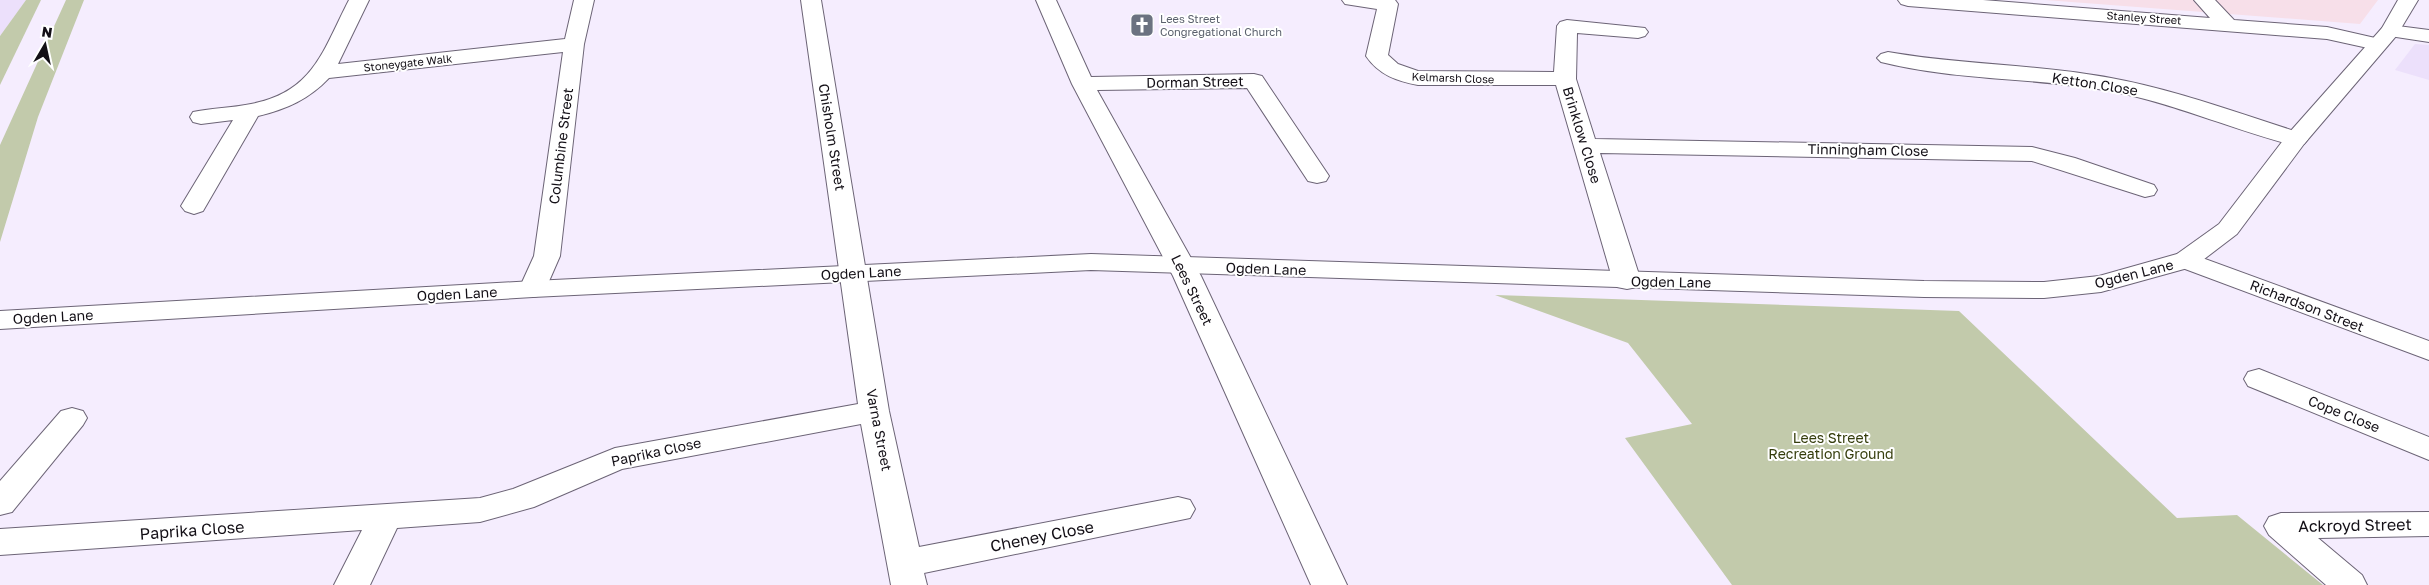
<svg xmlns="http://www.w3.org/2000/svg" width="2429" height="585" font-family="'Golos Text',sans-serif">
<rect width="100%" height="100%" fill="#f5edfe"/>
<!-- commercial -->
<path fill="#f7dfe9" d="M2045,0h333l-18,24z"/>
<!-- built -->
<g fill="#ece0fb">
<path d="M0,0h26l-26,36z"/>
<path d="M2415,44l14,1v35l-34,-10z"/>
</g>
<!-- green -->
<g fill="#c2caab">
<path d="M26,0h15l-41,85v-49z"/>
<path d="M66,0h18l-46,117 -38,125v-97z"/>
<path d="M1495,295l464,16 218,207 60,-3 86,70h-591l-107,-147 67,-14 -64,-81z"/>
</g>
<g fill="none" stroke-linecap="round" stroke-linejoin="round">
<!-- minor casing -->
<g stroke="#6c6476" stroke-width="2">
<g id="minor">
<path d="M349,0h20l-31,64 227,-25 9,-39h20l-10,44 -24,212 -17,39 -10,2 -10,-2 -4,-6 15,-33 29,-204 -234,26c-20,21 -42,31 -71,38l-55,95 -9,3 -9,-3 -4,-5 52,-86 -32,4 -8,-2 -3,-5 3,-5c19,-4 38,-4 58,-8 63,-12 72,-54 98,-104z"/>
<path d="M801,0h20l68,411 30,136 259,-50 12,3 5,9 -5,9 -266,55 3,12h-36l-30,-161 -239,45 -88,38 -54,15 -83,6 -27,57h-36l28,-55 -362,25v-26l480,-31 33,-9 102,-41 243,-44z"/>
<path d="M1036,0h20l35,77 163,-3 8,2 67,100 -3,5 -9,2 -9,-2 -61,-93 -150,2 104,186 146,309h-36l-138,-309 -101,-192z"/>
<path d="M1342,0h53l3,4 -10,51 10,9 20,7 136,1 3,-46 3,-4 7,-2 78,8 3,4 -3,4 -7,2 -61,-5 -1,46 19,60 437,8 43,11 79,27 3,5 -3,5 -9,2 -113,-36 -432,-8 41,128 -4,6 -10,2 -10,-2 -4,-6 -57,-196h-138c-21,-4 -39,-10 -52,-29l11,-47 -32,-5z"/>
<path d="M1898,0h85l227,18 -16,-18h21l19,20 93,7 57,13 3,4 -3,4 -7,2 -50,-11 -419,-33 -7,-2z"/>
<path d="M2390,25l39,5v12l-46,-7 -3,-4 3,-4z"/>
<path d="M1888,52c74,13 149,12 223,26 66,12 129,36 193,56l4,5 -4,5 -8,2c-63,-16 -122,-43 -186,-55 -76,-14 -154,-10 -229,-29l-4,-4 4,-4z"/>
<path d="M2186,252l243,89v19l-252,-94 -4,-6 4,-6z"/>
<path d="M2259,369l170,68v23l-181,-74 -4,-7 4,-7z"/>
<path d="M72,408l11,3 4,7 -4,7 -71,87 -12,3v-34l61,-70z"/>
<path d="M2429,512v24l-111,2 44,37 5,10h-41l-57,-50 -5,-9 5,-9 12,-4z"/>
</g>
</g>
<!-- tertiary casing -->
<g stroke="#6c6476" stroke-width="2">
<path id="tertiary" d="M2398,0h20l-21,35 -93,109 -67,90 -42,32 -94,26 -57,6 -120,-1 -833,-27 -558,27 -533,32v-18l533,-30 558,-27 833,27 120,1 55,-6 78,-22 42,-30 69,-90 94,-106z"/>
</g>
<!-- minor -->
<use href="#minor" fill="#fff" fill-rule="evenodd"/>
<!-- tertiary -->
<use href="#tertiary" fill="#fff" fill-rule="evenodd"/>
</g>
<!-- icons -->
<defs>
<g id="church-square" transform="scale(1.25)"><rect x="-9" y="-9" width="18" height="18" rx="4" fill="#6b7280" stroke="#fff"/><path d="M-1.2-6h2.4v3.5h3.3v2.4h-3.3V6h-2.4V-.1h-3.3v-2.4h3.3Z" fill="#fff"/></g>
</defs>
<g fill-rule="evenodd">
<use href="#church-square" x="1142" y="25"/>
</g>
<g text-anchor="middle" stroke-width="4" stroke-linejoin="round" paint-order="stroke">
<!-- far-street labels -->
<g font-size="11" fill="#130f16" stroke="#fff">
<text transform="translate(2144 18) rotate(4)" y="4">Stanley Street</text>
<text transform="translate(408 63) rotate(-6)" y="4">Stoneygate Walk</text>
<text transform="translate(1453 78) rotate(2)" y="4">Kelmarsh Close</text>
</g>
<!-- far-worship labels -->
<g font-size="11" fill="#5b616d" stroke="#fff" text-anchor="start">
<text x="1160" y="23">Lees Street<tspan x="1160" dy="13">Congregational Church</tspan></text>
</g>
<!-- street labels -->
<g font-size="14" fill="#130f16" stroke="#fff">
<text transform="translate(1195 82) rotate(-1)" y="5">Dorman Street</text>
<text transform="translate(2095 84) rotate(9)" y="5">Ketton Close</text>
<text transform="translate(1582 135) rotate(73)" y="5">Brinklow Close</text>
<text transform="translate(832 137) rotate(81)" y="5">Chisholm Street</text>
<text transform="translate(561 146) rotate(-83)" y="5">Columbine Street</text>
<text transform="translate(1868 150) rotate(1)" y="5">Tinningham Close</text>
<text transform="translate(1266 269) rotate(2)" y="5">Ogden Lane</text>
<text transform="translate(861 273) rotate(-3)" y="5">Ogden Lane</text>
<text transform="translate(2134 274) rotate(-14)" y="5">Ogden Lane</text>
<text transform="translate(1671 282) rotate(1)" y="5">Ogden Lane</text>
<text transform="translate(1192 290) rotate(64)" y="5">Lees Street</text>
<text transform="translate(457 294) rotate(-3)" y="5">Ogden Lane</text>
<text transform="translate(2307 306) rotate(21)" y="5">Richardson Street</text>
<text transform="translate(53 317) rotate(-3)" y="5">Ogden Lane</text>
<text transform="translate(2344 414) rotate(22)" y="5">Cope Close</text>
<text transform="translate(879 430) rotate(79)" y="5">Varna Street</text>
<text transform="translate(656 452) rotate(-12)" y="5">Paprika Close</text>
</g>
<!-- park labels -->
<g font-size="14" fill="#353d0c" stroke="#fff">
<text x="1831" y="443">Lees Street<tspan x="1831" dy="16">Recreation Ground</tspan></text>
</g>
<!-- near-street labels -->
<g font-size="16" fill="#130f16" stroke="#fff">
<text transform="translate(2355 525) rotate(-1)" y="6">Ackroyd Street</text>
<text transform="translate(192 530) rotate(-4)" y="6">Paprika Close</text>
<text transform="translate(1042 536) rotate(-11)" y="6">Cheney Close</text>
</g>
</g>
<!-- north arrow -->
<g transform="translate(45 45) rotate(9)" stroke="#ffffff" stroke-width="4" paint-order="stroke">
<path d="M0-4L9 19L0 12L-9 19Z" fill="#130f16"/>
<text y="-8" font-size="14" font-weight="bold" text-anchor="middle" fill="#130f16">N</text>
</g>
</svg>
